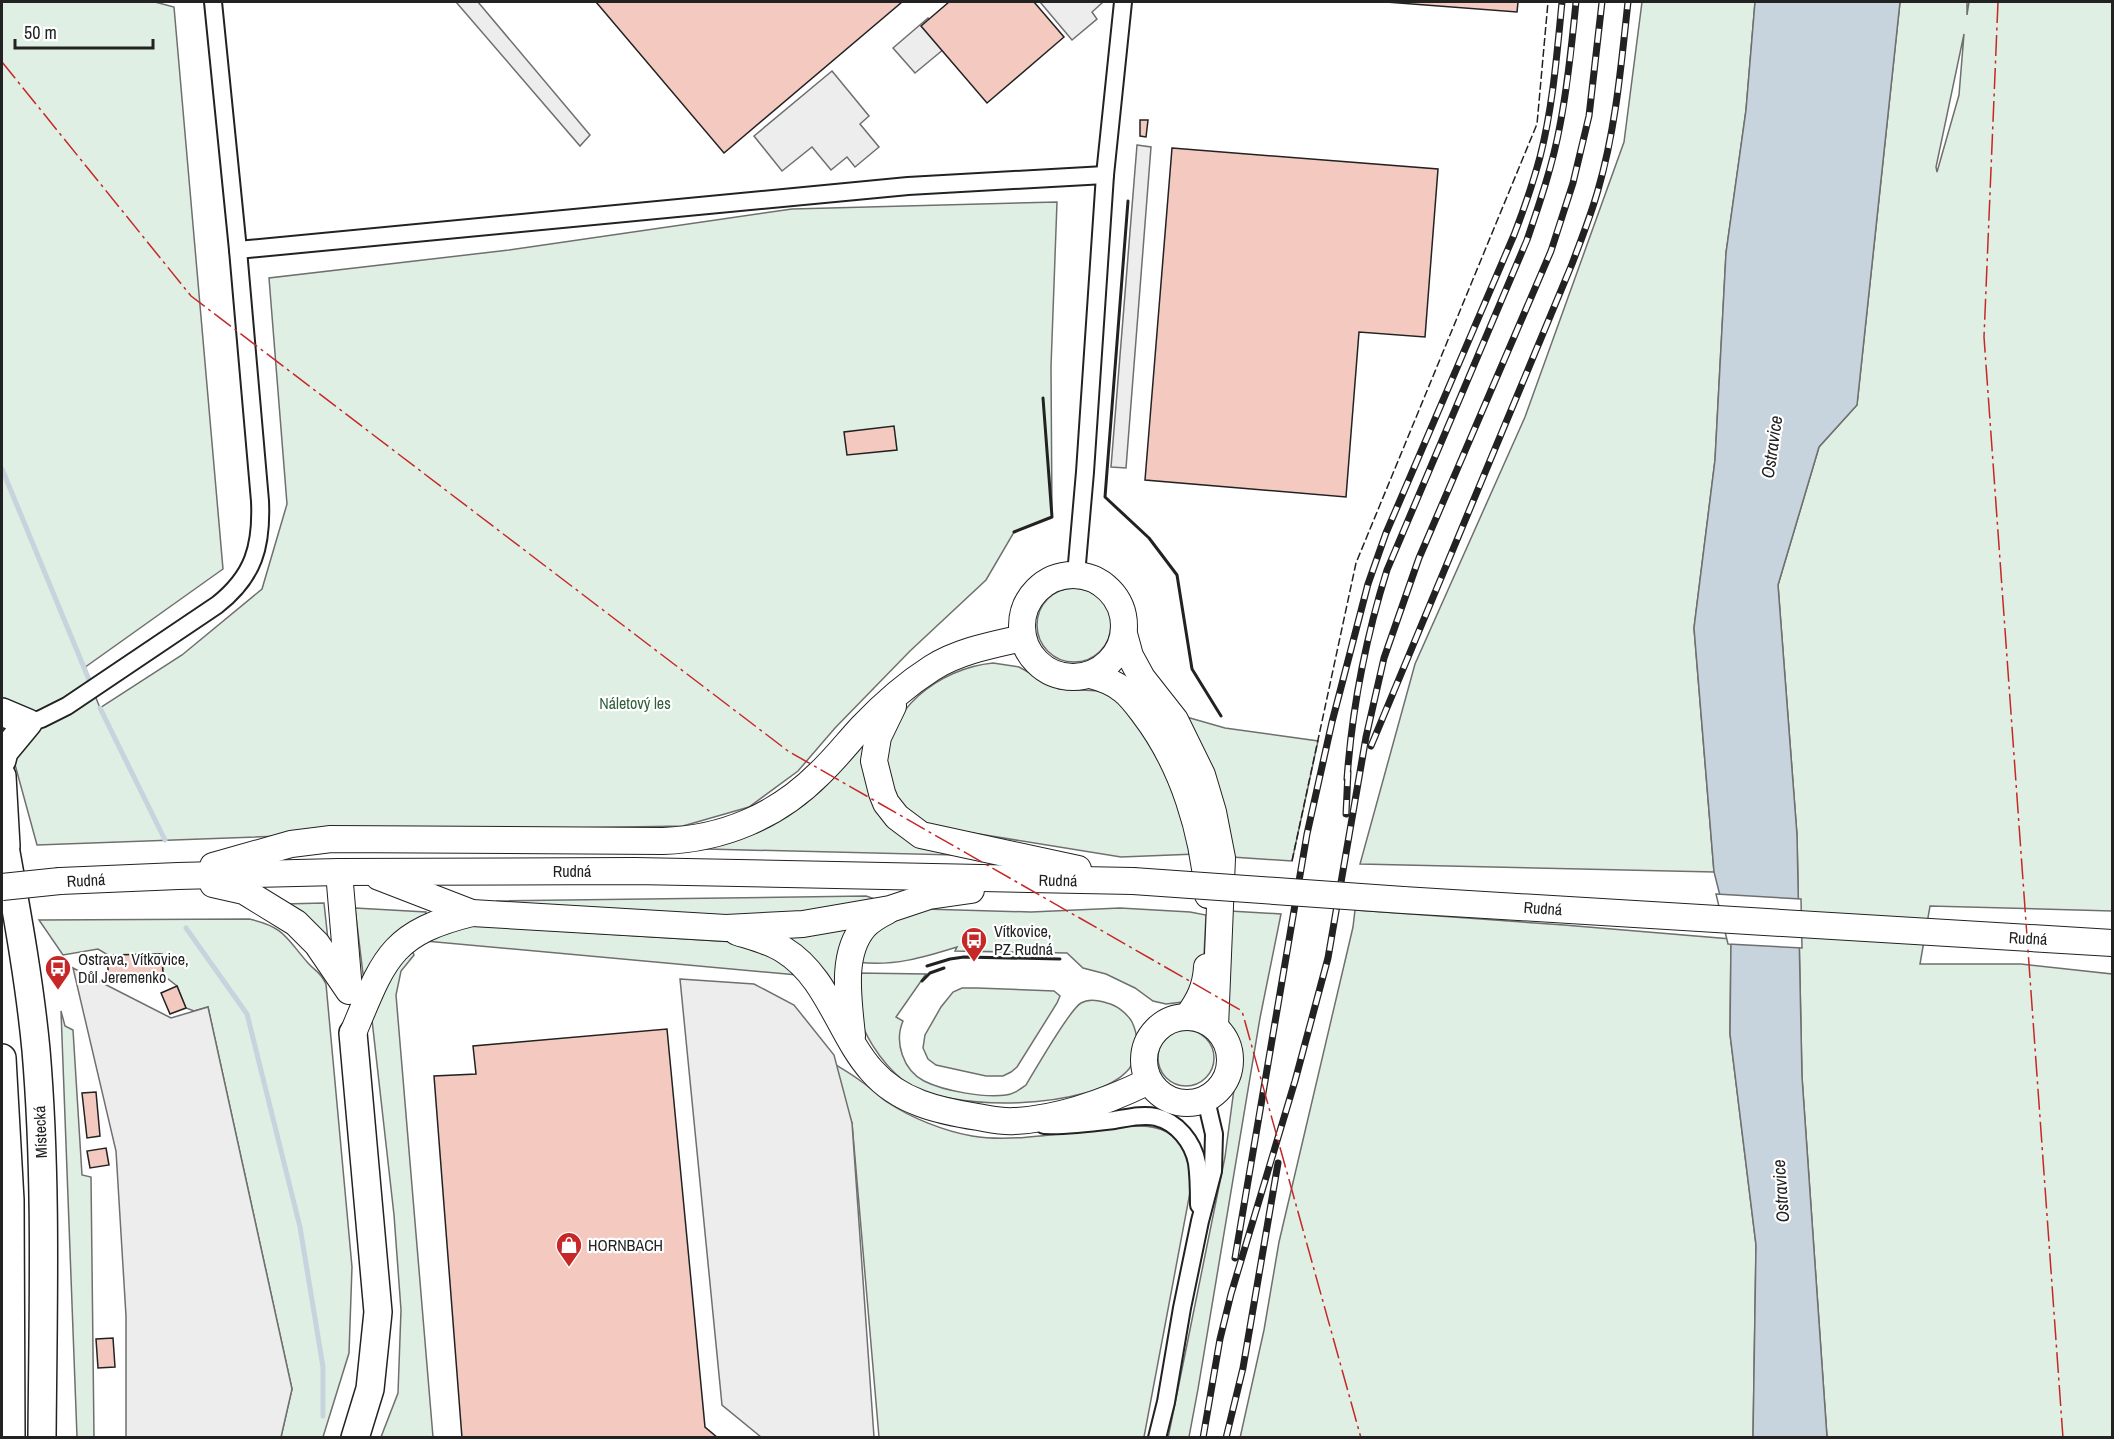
<svg xmlns="http://www.w3.org/2000/svg" width="2114" height="1439" font-family="'Archivo Narrow',sans-serif">
<rect width="100%" height="100%" fill="#fff"/>
<!-- green -->
<g fill="#e0efe3" stroke="#6f6f6f" stroke-width="1.5" fill-rule="evenodd">
<path d="M2,2h153l19,5 49,562 -139,99 16,40 82,-53 80,-66 25,-85 -18,-226 240,-28 283,-41 265,-7 -6,165 1,150 -38,15 -28,48 -76,71 -75,77 -37,43 -49,36 -66,19 -238,4 -408,15 -35,-128z"/>
<path d="M1642,2h113l-9,108 -20,143 -11,207 -21,168 20,244 -354,-8 55,-200 110,-247 99,-275z"/>
<path d="M1900,2h67v13l2,-13h143v909l-182,-5 -10,58h101l91,10v463h-285l-25,-360 -5,-242 -19,-250 41,-138 38,-42zM1964,34l-5,61 -22,77 -1,-5z"/>
<circle cx="1074" cy="625" r="37"/>
<path d="M993,663l26,4 40,22 42,2 12,4 45,54 38,105 -75,3 -192,-31c-8,-5 -17,-9 -24,-15 -11,-9 -16,-28 -18,-41 -6,-59 53,-102 106,-107z"/>
<path d="M1183,716l42,12 93,13 -26,120 -60,-4z"/>
<path d="M868,733l2,55 84,67 -248,-6 27,-13z"/>
<path d="M866,896l9,3 -104,20 -276,-13 2,-5z"/>
<path d="M324,903l4,37 -44,-36z"/>
<path d="M355,908l71,4 -1,5 -61,65z"/>
<path d="M1120,908l70,4 16,3 -3,60 -20,27 -17,2 -13,-3 -18,-13 -29,-14 -23,-6 -16,-15 -112,-2 2,-4c-32,10 -65,20 -99,15l5,-20 16,-17 45,-16 107,3z"/>
<path d="M1355,910l209,15 167,14 -1,95 26,211 -3,192 -513,1 24,-108 15,-88 74,-315z"/>
<path d="M1230,911l51,3 -21,104 -62,371 -9,48 -21,1 57,-281 14,-106 -7,-22 -8,-10z"/>
<path d="M249,919c36,8 37,19 59,44 8,9 12,8 18,21l26,283 -3,86 -26,84h-42l11,-48 -84,-382 -14,4 -8,-3 -9,-22 -14,-11 -1,-21 -54,1 -10,-6 -35,6 -24,-35z"/>
<path d="M856,924l-17,76 -53,-63z"/>
<path d="M466,925l268,17 33,8 31,25 -373,-34z"/>
<path d="M411,947l3,8 -13,16 -5,24 37,442h-52l17,-44 3,-83 -7,-95 -22,-195 8,-29z"/>
<path d="M856,973l70,1 -30,43 7,4c-9,21 0,49 21,60 20,10 60,17 82,14 8,-1 13,-5 20,-10 9,-15 44,-76 55,-82 8,-5 17,-3 26,0 9,2 20,10 25,19 7,14 7,34 -3,47 -35,42 -184,44 -225,12 -23,-18 -45,-51 -48,-80 -1,-9 0,-19 0,-28z"/>
<path d="M977,988l77,3 6,5 -3,7 -40,64 -6,5 -8,4h-17l-50,-11 -8,-6 -5,-11 2,-13 16,-28 12,-15 9,-4z"/>
<path d="M61,1011l4,15 8,4 9,145 9,2 3,260h-17z"/>
<circle cx="1186" cy="1058" r="28"/>
<path d="M828,1060c11,7 24,14 34,22 9,6 16,14 25,20 24,16 57,29 85,34 42,7 89,-4 132,-7 20,-2 44,-7 63,3 20,12 24,34 24,55l-47,250h-265l-27,-314z"/>
</g>
<!-- parking -->
<g fill="#ededed" stroke="#6f6f6f" stroke-width="1.5">
<path d="M456,2h22l112,133 -10,11z"/>
<path d="M1040,2h61l1,1 -10,9 5,7 -25,21z"/>
<path d="M928,18l22,26 -35,29 -22,-25z"/>
<path d="M832,71l37,45 -9,8 19,23 -24,20 -8,-10 -16,13 -19,-23 -30,24 -28,-35z"/>
<path d="M1137,145l14,2 -25,321 -15,-1z"/>
<path d="M73,968l98,50 37,-11 84,382 -11,48h-155v-121l-10,-165z"/>
<path d="M680,979l74,5 40,21 40,50 18,68 22,314h-113l-39,-32z"/>
</g>
<!-- water -->
<path fill="#c7d3dd" stroke="#6f6f6f" stroke-width="1.5" d="M1755,2h145l-43,403 -38,42 -41,138 19,250 5,242 25,360 -74,1 3,-193 -26,-211 1,-95 -17,-67 -20,-244 21,-168 11,-207 20,-143z"/>
<!-- pier -->
<path fill="#fff" stroke="#6f6f6f" stroke-width="1.5" d="M1716,894l85,5 1,49 -74,-4z"/>
<g fill="none" stroke-linecap="round" stroke-linejoin="round">
<!-- stream -->
<g stroke="#c7d3dd" stroke-width="5">
<path d="M2,469l90,218"/>
<path d="M100,708l65,132"/>
<path d="M186,928l61,86 53,213 23,140v49"/>
</g>
</g>
<!-- building -->
<g fill="#f3c9c0" stroke="#222" stroke-width="1.5">
<path d="M596,2h306l-178,151z"/>
<path d="M949,2h85l30,35 -77,66 -66,-77z"/>
<path d="M1386,2h132l-1,10z"/>
<path d="M1140,120h8l-2,17 -6,-1z"/>
<path d="M1172,148l266,21 -13,168 -66,-5 -13,165 -201,-17z"/>
<path d="M894,426l3,24 -50,5 -3,-23z"/>
<path d="M162,954l1,21h-55v-20z"/>
<path d="M177,986l9,22 -16,6 -9,-21z"/>
<path d="M667,1029l38,398 13,11h-256l-28,-362 42,-2 -3,-28z"/>
<path d="M96,1092l4,44 -13,2 -5,-45z"/>
<path d="M106,1148l3,17 -19,3 -3,-17z"/>
<path d="M113,1338l2,29 -17,1 -2,-29z"/>
</g>
<g fill="none" stroke-linecap="round" stroke-linejoin="round">
<!-- minor casing -->
<g stroke="#222" stroke-width="20">
<g id="minor">
<path d="M213,2l25,248"/>
<path d="M1076,575l9,-103 20,-297 18,-173"/>
<path d="M28,723l13,-4 26,-13 150,-101c37,-29 45,-59 43,-104l-22,-251 670,-64 197,-11"/>
<path d="M1044,1125c24,1 46,-2 70,-5 13,-2 28,-6 42,-3 21,5 37,25 41,46 2,14 2,29 2,42"/>
<path d="M1157,1438l9,-36 16,-94 18,-87 13,-50 1,-37 -8,-34"/>
</g>
</g>
<!-- primary casing -->
<g stroke="#222" stroke-width="28">
<g id="primary">
<circle cx="1073" cy="626" r="51"/>
<path d="M1124,634l6,22 12,22 33,42 27,55 11,37 9,46 -7,169"/>
<path d="M1090,675c12,3 23,7 33,15 8,6 15,16 21,24 39,51 59,118 64,181"/>
<path d="M893,706l-15,31 -4,24 8,32 4,10 11,14 24,18 157,34"/>
<path d="M213,866l78,-22 40,-5 332,2c60,-2 114,-25 156,-67 16,-15 29,-32 43,-47 21,-22 45,-43 70,-59 27,-17 60,-23 91,-30"/>
<path d="M339,872l10,118"/>
<path d="M379,877l93,36 254,15 77,-4 87,-15 39,-13 42,-6"/>
<path d="M60,881l118,-5 161,-4 296,-1 498,10"/>
<path d="M213,884l31,7 52,32 21,21 32,47"/>
<path d="M1403,900l709,43"/>
<path d="M737,932c16,5 33,9 47,18 44,27 55,84 88,121 27,31 67,40 106,46 12,2 25,5 36,4 47,-2 94,-20 135,-40"/>
<circle cx="1187" cy="1060" r="43"/>
<path d="M1187,1017c12,-16 19,-30 20,-50"/>
<path d="M353,1033c31,-74 37,-100 119,-120"/>
<path d="M852,1036c-3,-34 -12,-81 12,-109 6,-7 15,-12 23,-16"/>
</g>
</g>
<!-- trunk casing -->
<g stroke="#222" stroke-width="30">
<g id="trunk">
<path d="M2,712l26,11 -24,29 -2,8"/>
<path d="M2,776l4,70"/>
<path d="M2,830c13,73 27,146 34,220 11,129 7,259 6,388"/>
<path d="M353,1033l25,279 -8,77 -15,49"/>
<path d="M2,1058l8,142 1,238"/>
</g>
</g>
<!-- minor -->
<use href="#minor" stroke="#fff" stroke-width="16"/>
<!-- primary -->
<use href="#primary" stroke="#fff" stroke-width="26"/>
<!-- trunk -->
<use href="#trunk" stroke="#fff" stroke-width="27"/>
<!-- rail casing -->
<g stroke="#222" stroke-width="7">
<g id="rail">
<path d="M1371,746l201,-482c9,-24 19,-49 26,-74 18,-62 23,-125 30,-188"/>
<path d="M1347,779c5,-70 19,-142 40,-209l140,-330c13,-38 26,-76 33,-115 8,-41 12,-82 16,-123"/>
<path d="M1346,814l2,-42"/>
<path d="M1235,1258l72,-424 25,-112 36,-138 18,-51 128,-298c10,-26 19,-52 26,-78 13,-51 17,-104 22,-155"/>
<path d="M1203,1438l17,-99 11,-45 64,-213 33,-123 38,-221 18,-79 35,-100 132,-307 22,-68 16,-67 13,-114"/>
<path d="M1226,1438l17,-70 35,-205"/>
</g>
</g>
<!-- rail -->
<use href="#rail" stroke="#fff" stroke-width="4.5" stroke-dasharray="14" stroke-linecap="butt"/>
<!-- primary-bridge casing -->
<g stroke="#222" stroke-width="28" stroke-linecap="butt">
<g id="primary-bridge">
<path d="M1133,881l270,19"/>
<path d="M2,887l58,-6"/>
</g>
</g>
<!-- primary-bridge -->
<use href="#primary-bridge" stroke="#fff" stroke-width="26"/>
<!-- fence -->
<path stroke="#222" stroke-width="1.5" stroke-dasharray="8 3" stroke-linecap="butt" d="M1292,861l64,-298 181,-439 11,-122"/>
<!-- wall -->
<g stroke="#222" stroke-width="3">
<path d="M1128,201l-23,296 44,41 28,37 15,94 29,47"/>
<path d="M1014,532l38,-15 -9,-119"/>
<path d="M927,966l23,-7 14,-2 96,2"/>
<path d="M922,981l8,-8 14,-5"/>
</g>
<!-- power -->
<g stroke="#c62828" stroke-width="1.5" stroke-dasharray="21 4.5 3 4.5" stroke-linecap="butt">
<path d="M1998,2l-14,335 79,1101"/>
<path d="M2,62l189,234 597,455 454,260 119,427"/>
</g>
</g>
<!-- icons -->
<defs>
<g id="bus-pin" transform="scale(1.35)"><path d="M0 17L-7.5 6A9.5 9.5 0 1 1 7.5 6Z" fill="#c62828" stroke="#fff"/><path d="M-5-6H5V4H4V6H2V4H-2V6H-4V4H-5ZM-3.5-4V0h7V-4ZM-3.5 1.2v1.5H-2V1.2ZM2 1.2v1.5H3.5V1.2Z" fill="#fff"/></g>
<g id="shop-pin" transform="scale(1.35)"><path d="M0 17L-7.5 6A9.5 9.5 0 1 1 7.5 6Z" fill="#c62828" stroke="#fff"/><path d="M-5-2.5h2.3a2.7 3.5 0 0 1 5.4 0H5L5.5 6h-11ZM-1.5-2.5h3a1.5 2.3 0 0 0-3 0Z" fill="#fff"/></g>
</defs>
<g fill-rule="evenodd">
<use href="#bus-pin" x="974" y="940"/>
<use href="#bus-pin" x="58" y="968"/>
<use href="#shop-pin" x="569" y="1245"/>
</g>
<g text-anchor="middle" stroke-width="4.5" stroke-linejoin="round" paint-order="stroke">
<!-- park labels -->
<g font-size="16" fill="#2f5e38" stroke="#fff">
<text x="635" y="709">Náletový les</text>
</g>
<!-- street labels -->
<g font-size="16" fill="#222" stroke="#fff">
<text x="572" y="877">Rudná</text>
<text transform="translate(86 880) rotate(-3)" y="6">Rudná</text>
<text transform="translate(1058 880) rotate(1)" y="6">Rudná</text>
<text transform="translate(1543 908) rotate(4)" y="6">Rudná</text>
<text transform="translate(2028 938) rotate(3)" y="6">Rudná</text>
<text transform="translate(40 1132) rotate(-92)" y="6">Místecká</text>
</g>
<!-- poi labels -->
<g font-size="16" fill="#222" stroke="#fff" text-anchor="start">
<text x="994" y="937">Vítkovice,<tspan x="994" dy="18">PZ Rudná</tspan></text>
<text x="78" y="965">Ostrava, Vítkovice,<tspan x="78" dy="18">Důl Jeremenko</tspan></text>
<text x="588" y="1251">HORNBACH</text>
</g>
<!-- water labels -->
<g font-size="18" font-style="italic" fill="#222" stroke="#fff">
<text transform="translate(1772 447) rotate(-82)" y="6">Ostravice</text>
<text transform="translate(1781 1191) rotate(-94)" y="6">Ostravice</text>
</g>
</g>
<!-- border -->
<rect width="2114" height="1439" fill="none" stroke="#222222" stroke-width="6"/>
<!-- scale -->
<path d="M15 39v9h138v-9" fill="none" stroke="#222222" stroke-width="3"/>
<text x="24" y="39" font-size="18" fill="#222222" stroke="#ffffff" stroke-width="4.5" paint-order="stroke">50 m</text>
</svg>
